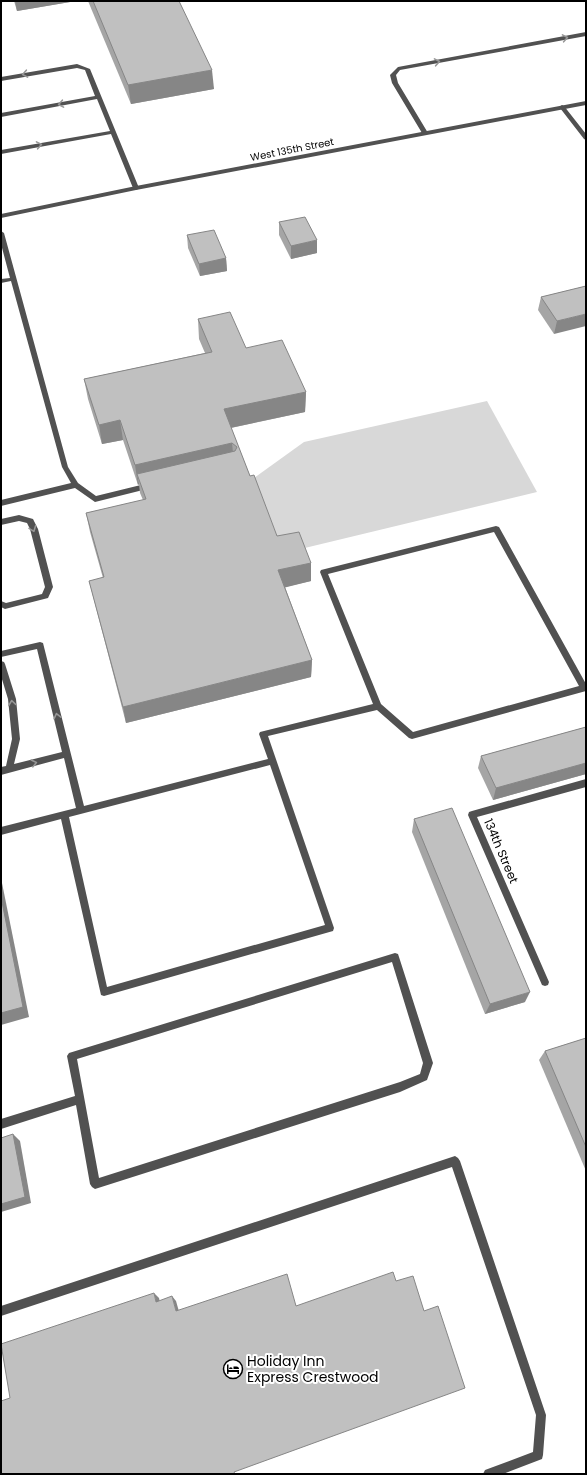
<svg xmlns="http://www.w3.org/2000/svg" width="587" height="1475" font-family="Poppins,sans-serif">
<rect width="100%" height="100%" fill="#fff"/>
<!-- green -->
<path fill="#d8d8d8" d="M487,401l50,91 -253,61 -30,-75 50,-36z"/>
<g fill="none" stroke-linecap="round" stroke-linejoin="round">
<!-- service -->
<g fill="#515151" fill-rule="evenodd">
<path d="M586,32v4l-186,34 -4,5 2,8 30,50 -3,2 -3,-2 -30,-50 -2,-8 8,-8z"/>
<path d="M77,64l13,5 49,119 -1,1 -2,1 -3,-2 -22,-54 -110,20v-4l109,-19 -13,-32 -96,18v-4l94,-17 -10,-26 -8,-2 -76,13v-4z"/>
<path d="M1,231l3,2 64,234 10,16 18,13 53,-13 2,1 1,2 -1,2 -56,14 -20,-14 -74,18v-6l70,-17 -9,-16 -51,-186 -10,2v-4l9,-1 -9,-34z"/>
<path d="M19,515l14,4 5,10 15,58 -5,11 -43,11 -4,-2v-6l5,2 36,-9 3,-7 -15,-58 -3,-6 -8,-2 -18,4v-6z"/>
<path d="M496,526l3,1 87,157v7l-174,48 -3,-1 -32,-28 -109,26 66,192 -1,3 -229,65 -3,-1 -40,-176 -60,16v-8l75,-19 -12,-50 -63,17v-8l5,-1 6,-27 -4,-40 -7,-23v-15l3,1 1,2 11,35 4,40 -6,25 48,-12 -25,-103 -36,8v-6l39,-9 3,1 41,163 184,-47 -9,-25 1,-2 113,-28 -53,-132 1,-2zM494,532l85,154 -166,46 -32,-28 -53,-130zM270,765l55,160 -218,62 -38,-170z"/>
<path d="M395,953l3,1 1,3 34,106 -6,17 -27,12 -305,97 -3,-2 -2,-3 -14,-79 -75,24v-10l74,-23 -8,-40 2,-3zM392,962l31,101 -3,11 -20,8 -301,96 -22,-119z"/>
<path d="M455,1156l3,2 2,3 86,254 -3,40 -1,4 -39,15h-20l2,-4 48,-18 3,-37 -84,-248 -451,149v-10z"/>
</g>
<!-- minor -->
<g fill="#515151" fill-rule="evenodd">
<path d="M562,105l2,1 22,28v6l-2,-1 -24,-31 -1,-1z"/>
<path d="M586,779v8l-109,30 72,165 -1,3 -3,1 -3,-1 -74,-170 1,-3 3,-1z"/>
</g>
<!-- tertiary -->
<path fill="#515151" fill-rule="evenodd" d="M586,101v4l-450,85 -135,28v-4l135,-28z"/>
</g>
<!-- wall -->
<g fill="#a5a5a5">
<path d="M14,1h62l-59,10z"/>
<path d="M88,1h91l35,88 -83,15z"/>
<path d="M279,222l38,31 -26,6 -12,-24z"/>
<path d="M187,235l39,23 1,13 -27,5 -12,-28z"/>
<path d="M586,286l-32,48 -16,-24 3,-13z"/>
<path d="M198,319l48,29 60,44 -1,20 -74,16 19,48 27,60 34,27v18l-26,6 27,73 -1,17 -185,46 -37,-142 14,-3 -13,-46 -4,-19 57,-13 -3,-7 -1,-9 -1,1 -15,-45 -21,4 -14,-45 -4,-20 121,-26 -6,-14z"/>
<path d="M586,727v47l-93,26 -15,-32 3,-12z"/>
<path d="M414,819l111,183 -40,12 -73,-182z"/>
<path d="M586,1038v133l-47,-111 6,-9z"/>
</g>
<!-- shaded-wall -->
<g fill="#868686">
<path d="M15,1h61l-59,10z"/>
<path d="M212,70l2,19 -83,15 -3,-19z"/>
<path d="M317,240v13l-26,6v-13z"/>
<path d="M226,258l1,13 -27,5 -1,-12z"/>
<path d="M586,314v12l-32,8 3,-13z"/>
<path d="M306,392l-1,20 -80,17 -1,-20z"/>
<path d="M120,420l3,20 -21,4 -3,-19z"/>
<path d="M232,443l2,20 -97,11 2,10 -1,1 -3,-20z"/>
<path d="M311,563v18l-32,8 -1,-19z"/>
<path d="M312,660l-1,17 -185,46 -3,-16z"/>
<path d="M586,763v11l-93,26 3,-12z"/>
<path d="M1,878l28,139 -28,8z"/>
<path d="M530,992l-5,10 -40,12 5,-10z"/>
<path d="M13,1134l7,7 11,62 -30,9v-8z"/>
<path d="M154,1293l5,5 2,9 -5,-5z"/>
<path d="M172,1296l4,5 4,14 -4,-4z"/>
</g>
<!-- building -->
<g fill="#c0c0c0" stroke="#868686">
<path d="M93,1h86l33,69 -84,15z"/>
<path d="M305,217l12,23 -26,6 -12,-24z"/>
<path d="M214,230l12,28 -27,6 -12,-29z"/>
<path d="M586,286v28l-29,7 -16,-24z"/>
<path d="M230,312l16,36 36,-8 24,52 -82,17 26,67 4,-1 23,61 22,-4 12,31 -33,7 34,90 -189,47 -34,-126 15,-4 -18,-64 60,-14 -9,-25 98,-23 2,-4 -5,-4 -97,22 -15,-45 -21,5 -15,-46 128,-27 -14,-33z"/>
<path d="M586,727v36l-90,25 -15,-32z"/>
<path d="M452,808l78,184 -40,12 -76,-185z"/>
<path d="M1,897l22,110 -22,6z"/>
<path d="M586,1038v109l-41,-96z"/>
<path d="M13,1134l12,63 -24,7v-66z"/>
<path d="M393,1272l3,9 17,-5 11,35 14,-5 27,82 -231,84 1,2h-234v-73l9,-3 -9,-54 153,-51 2,9 16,-6 4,15 111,-37 9,32z"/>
</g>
<!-- one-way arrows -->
<defs><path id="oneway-chevron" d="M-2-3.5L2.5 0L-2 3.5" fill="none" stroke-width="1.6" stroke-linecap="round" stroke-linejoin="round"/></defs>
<g stroke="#979797">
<use href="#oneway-chevron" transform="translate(565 38) rotate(-10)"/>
<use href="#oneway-chevron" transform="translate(437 62) rotate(-10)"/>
<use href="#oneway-chevron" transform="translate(25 74) rotate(170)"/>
<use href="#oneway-chevron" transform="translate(61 104) rotate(170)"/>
<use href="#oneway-chevron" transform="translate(39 145) rotate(-10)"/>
<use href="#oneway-chevron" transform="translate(33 529) rotate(69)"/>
<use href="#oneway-chevron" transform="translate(12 703) rotate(-98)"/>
<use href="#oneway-chevron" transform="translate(57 716) rotate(-104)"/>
<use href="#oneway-chevron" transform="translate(34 763) rotate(-14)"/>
</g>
<!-- icons -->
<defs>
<g id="hotel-ring" transform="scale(1)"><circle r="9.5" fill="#fff" stroke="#000" stroke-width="1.5"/><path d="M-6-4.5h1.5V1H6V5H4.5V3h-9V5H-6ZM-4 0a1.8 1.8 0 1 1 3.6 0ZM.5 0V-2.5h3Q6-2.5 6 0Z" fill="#000"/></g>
</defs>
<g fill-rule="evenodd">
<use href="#hotel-ring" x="233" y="1369"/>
</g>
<g text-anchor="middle" stroke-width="4" stroke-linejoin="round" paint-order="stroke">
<!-- far-street labels -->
<g font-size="10" fill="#000" stroke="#fff">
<text transform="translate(292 149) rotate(-11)" y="4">West 135th Street</text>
</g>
<!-- street labels -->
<g font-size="12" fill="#000" stroke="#fff">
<text transform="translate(501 851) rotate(67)" y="4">134th Street</text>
</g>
<!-- near-poi labels -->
<g font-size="14" fill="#000" stroke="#fff" text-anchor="start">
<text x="247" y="1366">Holiday Inn<tspan x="247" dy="16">Express Crestwood</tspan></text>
</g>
</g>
<!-- border -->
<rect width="587" height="1475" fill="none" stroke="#000000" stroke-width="4"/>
</svg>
